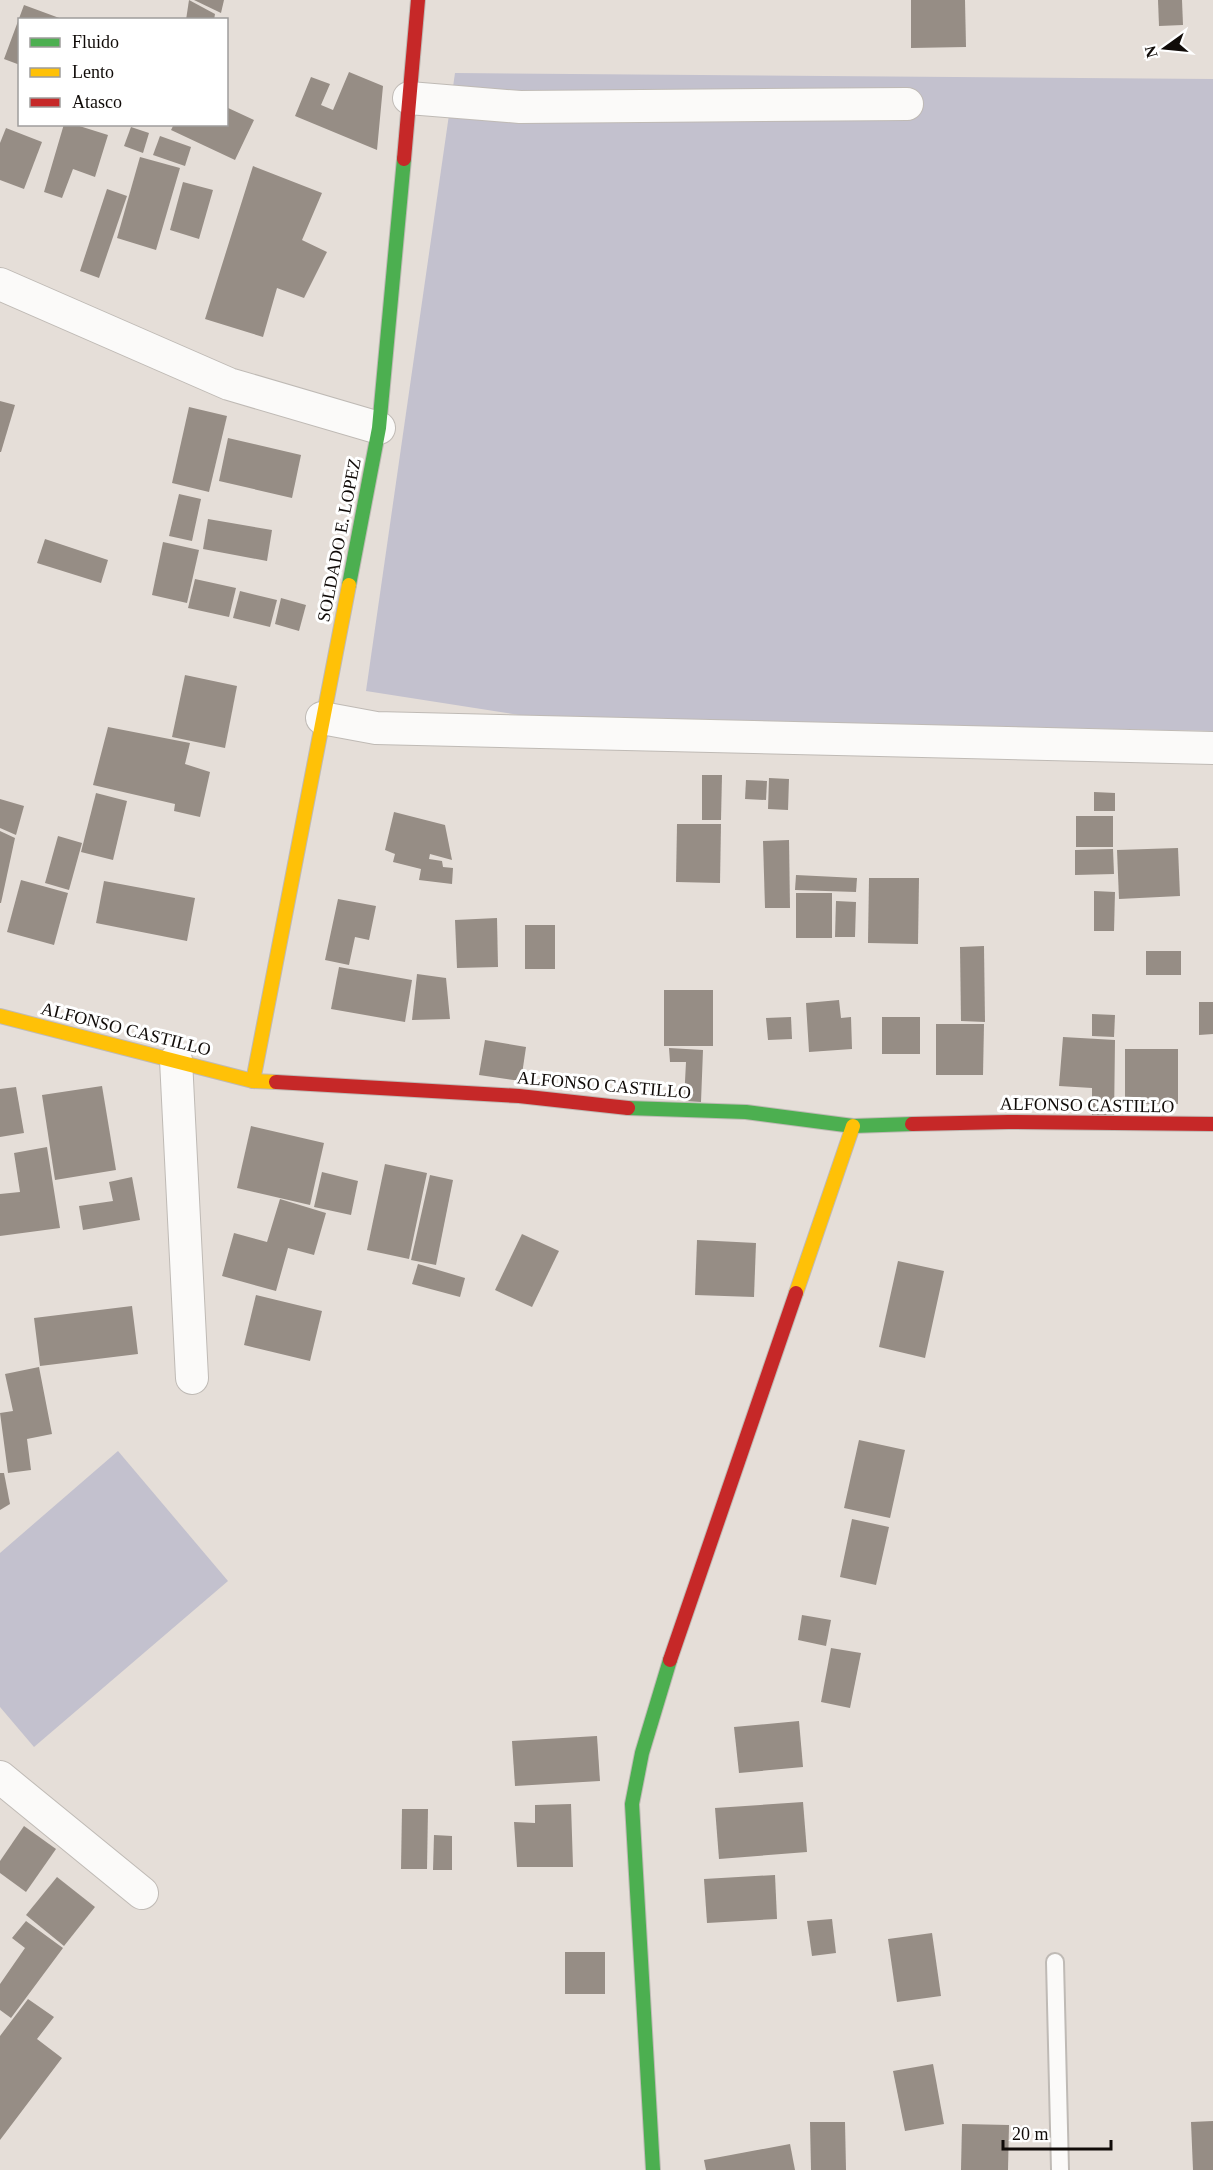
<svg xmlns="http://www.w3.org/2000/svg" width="1213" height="2170" font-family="'Times New Roman',serif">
<rect width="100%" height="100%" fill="#e5ded8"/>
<!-- green -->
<g fill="#c3c1ce">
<path d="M455,73l758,6v652l-681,-14 -166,-26z"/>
<path d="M118,1451l110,130 -194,166 -34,-40v-154z"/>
</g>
<!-- building -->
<g fill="#968d85">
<path d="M189,0l26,14 -1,6h-28z"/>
<path d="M194,0h30l-3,13z"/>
<path d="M911,0h54l1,47 -55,1z"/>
<path d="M1158,0h24l1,25 -24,1z"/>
<path d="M24,5l38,14 -42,1v45l-16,-6z"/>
<path d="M349,72l34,14 -6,64 -82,-34 16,-39 19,7 -9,21 12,5z"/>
<path d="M226,107l28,13 -19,40 -64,-30 3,-6h52z"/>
<path d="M64,124h9l35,11 -13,42 -22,-8 -11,29 -18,-6z"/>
<path d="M131,127l18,6 -6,20 -19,-7z"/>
<path d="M6,128l36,14 -18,47 -24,-9v-37z"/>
<path d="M160,136l31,11 -6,19 -32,-11z"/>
<path d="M140,157l40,11 -24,82 -39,-12z"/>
<path d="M253,166l69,27 -20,47 25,12 -23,46 -27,-10 -14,49 -58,-18z"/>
<path d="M183,182l30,8 -14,49 -29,-9z"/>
<path d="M107,189l20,7 -28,82 -19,-7z"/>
<path d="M0,401l15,4 -14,47h-1z"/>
<path d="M189,407l38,9 -18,76 -37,-9z"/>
<path d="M228,438l73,17 -9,43 -73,-17z"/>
<path d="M179,494l22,5 -9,42 -23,-5z"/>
<path d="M208,519l64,11 -5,31 -64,-12z"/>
<path d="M45,539l63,21 -7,23 -64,-20z"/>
<path d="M163,542l36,8 -12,53 -35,-8z"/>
<path d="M195,579l41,9 -7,29 -41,-9z"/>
<path d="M240,591l37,9 -7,27 -37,-9z"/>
<path d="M281,598l25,7 -7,26 -24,-7z"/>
<path d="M185,675l52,11 -12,62 -53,-11z"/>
<path d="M108,727l82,16 -5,21 25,8 -10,45 -26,-6 1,-7 -82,-19z"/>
<path d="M702,775h20l-1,45h-19z"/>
<path d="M769,778l20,1 -1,31 -20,-1z"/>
<path d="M746,780l21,1 -1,19 -21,-1z"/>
<path d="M1094,792l21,1v18h-21z"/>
<path d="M96,793l31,8 -14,59 -32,-8z"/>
<path d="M0,799l24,7 -8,29 -16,-7z"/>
<path d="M394,812l51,13 7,35 -22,-6 -1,5 13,2 1,6 10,1 -1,16 -33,-4 2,-11 -28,-7 2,-8 -10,-4z"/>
<rect x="1076" y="816" width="37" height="31"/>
<path d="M677,824h44l-1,59 -44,-1z"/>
<path d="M0,831l15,7 -14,65h-1z"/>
<path d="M58,836l24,7 -13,47 -24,-7z"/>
<path d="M789,840l1,68h-25l-2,-67z"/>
<path d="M1178,848l2,48 -61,3 -2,-49z"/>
<path d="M1113,849l1,25 -39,1v-25z"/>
<path d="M796,875l61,3 -1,14 -61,-2z"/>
<path d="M869,878h50l-1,66 -50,-1z"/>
<path d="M21,880l47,13 -14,52 -47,-13z"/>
<path d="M104,881l91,17 -8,43 -91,-18z"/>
<path d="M1094,891l21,1 -1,39h-20z"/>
<rect x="796" y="893" width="36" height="45"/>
<path d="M338,899l38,7 -7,34 -14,-3 -6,28 -24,-5z"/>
<path d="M836,901l20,1 -1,35h-20z"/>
<path d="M497,918l1,49 -41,1 -2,-48z"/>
<rect x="525" y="925" width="30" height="44"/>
<path d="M984,946l1,76 -24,-1 -1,-74z"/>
<rect x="1146" y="951" width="35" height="24"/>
<path d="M339,967l73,13 -7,42 -74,-13z"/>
<path d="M417,974l29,4 4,41 -38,1z"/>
<rect x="664" y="990" width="49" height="56"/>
<path d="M839,1000l2,18 10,-1 1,32 -43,3 -3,-49z"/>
<path d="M1199,1002h14v32l-14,1z"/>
<path d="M1092,1014l23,1 -1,22 -22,-1z"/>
<path d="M791,1017l1,22 -24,1 -2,-22z"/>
<rect x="882" y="1017" width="38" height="37"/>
<path d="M936,1024h48l-1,51h-47z"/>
<path d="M1063,1037l52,3 -1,80 -22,-1v-31l-33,-2z"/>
<path d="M485,1040l41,7 -5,34 -42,-6z"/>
<path d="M669,1048l34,2 -2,52 -17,-1 2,-39h-16z"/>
<rect x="1125" y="1049" width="53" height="55"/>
<path d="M102,1086l14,84 -61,10 -13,-85z"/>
<path d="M16,1087l8,46 -24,4v-48z"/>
<path d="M251,1126l73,17 -14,62 -73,-17z"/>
<path d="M47,1147l13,81 -60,8v-42l20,-2 -6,-39z"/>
<path d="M385,1164l42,9 -18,86 -42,-9z"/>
<path d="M322,1172l36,9 -7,34 -37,-8z"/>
<path d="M430,1175l23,5 -17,85 -25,-5z"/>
<path d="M132,1177l8,43 -57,10 -4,-24 34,-5 -4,-19z"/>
<path d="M280,1199l46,14 -12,42 -26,-7 -12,43 -54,-15 12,-43 33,9z"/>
<path d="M522,1234l37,17 -27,56 -37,-17z"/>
<path d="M697,1240l59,3 -2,54 -59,-2z"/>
<path d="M898,1261l46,10 -19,87 -46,-11z"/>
<path d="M418,1264l47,14 -5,19 -48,-13z"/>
<path d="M256,1295l66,16 -12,50 -66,-16z"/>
<path d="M132,1306l6,48 -98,12 -6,-48z"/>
<path d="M39,1367l13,67 -25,5 4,31 -23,3 -8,-60 13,-2 -8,-37z"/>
<path d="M859,1440l46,10 -15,68 -46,-10z"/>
<path d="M0,1473h4l6,31 -10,6z"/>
<path d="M852,1519l37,8 -13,58 -36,-8z"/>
<path d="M802,1615l29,5 -5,26 -28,-6z"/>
<path d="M831,1648l30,5 -11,55 -29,-6z"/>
<path d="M799,1721l4,46 -64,6 -5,-46z"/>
<path d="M597,1736l3,45 -85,5 -3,-45z"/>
<path d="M803,1802l4,50 -88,7 -4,-51z"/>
<path d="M571,1804l2,63h-56l-3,-45 21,1v-18z"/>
<path d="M402,1809h26l-1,60h-26z"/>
<path d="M24,1826l32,23 -30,43 -26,-19v-12z"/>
<path d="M434,1835l18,1v34h-19z"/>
<path d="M775,1875l2,44 -70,4 -3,-44z"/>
<path d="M57,1877l38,30 -31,39 -38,-31z"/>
<path d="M832,1919l4,34 -24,3 -5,-35z"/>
<path d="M26,1921l37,27 -52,70 -11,-8v-26l25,-36 -13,-10z"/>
<path d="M932,1933l9,63 -44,6 -9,-63z"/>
<rect x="565" y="1952" width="40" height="42"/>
<path d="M28,1999l26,18 -17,22 25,19 -62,82v-104z"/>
<path d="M933,2064l11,60 -39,7 -12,-60z"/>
<path d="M1213,2121v49h-20l-2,-48z"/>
<path d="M810,2122h35l1,48h-35z"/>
<path d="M962,2124l47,1 -1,45h-47z"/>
<path d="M790,2144l5,26h-89l-2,-10z"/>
</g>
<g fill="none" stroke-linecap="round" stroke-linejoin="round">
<!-- lane casing -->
<g stroke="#bfbab5" stroke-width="20">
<path id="lane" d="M1055,1962l5,208"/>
</g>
<!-- street casing -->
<g stroke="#bfbab5" stroke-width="34">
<g id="street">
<path d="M409,98l111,9 387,-3"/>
<path d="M0,284l229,100 150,44"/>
<path d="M322,718l54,10 837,20"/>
<path d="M176,1060l16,318"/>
<path d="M0,1777l142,116"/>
</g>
</g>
<!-- fast casing -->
<g stroke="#bfbab5" stroke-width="16">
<g id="fast">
<path d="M349,585l30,-157 25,-269"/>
<path d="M628,1108l118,4 107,14 59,-2"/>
<path d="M653,2170l-21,-366 10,-51 28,-93"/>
</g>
</g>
<!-- slow casing -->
<g stroke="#bfbab5" stroke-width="16">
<g id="slow">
<path d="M0,1016l253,65 23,1"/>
<path d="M253,1081l96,-496"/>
<path d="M796,1293l57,-167"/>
</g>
</g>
<!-- jam casing -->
<g stroke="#bfbab5" stroke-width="16">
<g id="jam">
<path d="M404,159l14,-159"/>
<path d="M276,1082l243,14 109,12"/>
<path d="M912,1124l96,-2 205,2"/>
<path d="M670,1660l126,-367"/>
</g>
</g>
<!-- lane -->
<use href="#lane" stroke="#fbfaf9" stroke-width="16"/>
<!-- street -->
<use href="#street" stroke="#fbfaf9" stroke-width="32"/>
<!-- fast -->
<use href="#fast" stroke="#4caf50" stroke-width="14"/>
<!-- slow -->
<use href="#slow" stroke="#ffc107" stroke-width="14"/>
<!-- jam -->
<use href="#jam" stroke="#c62828" stroke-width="14"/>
</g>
<g text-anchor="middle" stroke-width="6" stroke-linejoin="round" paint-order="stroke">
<!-- street labels -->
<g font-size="18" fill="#100b08" stroke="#fff">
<text transform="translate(339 540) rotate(-79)" y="6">SOLDADO E. LOPEZ</text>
<text transform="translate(126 1029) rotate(14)" y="6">ALFONSO CASTILLO</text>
<text transform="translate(604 1085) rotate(5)" y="6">ALFONSO CASTILLO</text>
<text transform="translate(1087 1105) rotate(1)" y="6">ALFONSO CASTILLO</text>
</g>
</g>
<!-- legend -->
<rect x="18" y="18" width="210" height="108" fill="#ffffff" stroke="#9f9d9c" stroke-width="1.5"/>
<rect x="30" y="38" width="30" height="9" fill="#4caf50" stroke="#9f9d9c" stroke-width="1.5"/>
<text x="72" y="48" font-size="18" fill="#100b08">Fluido</text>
<rect x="30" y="68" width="30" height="9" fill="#ffc107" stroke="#9f9d9c" stroke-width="1.5"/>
<text x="72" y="78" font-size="18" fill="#100b08">Lento</text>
<rect x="30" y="98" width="30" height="9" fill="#c62828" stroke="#9f9d9c" stroke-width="1.5"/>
<text x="72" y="108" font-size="18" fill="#100b08">Atasco</text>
<!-- north arrow -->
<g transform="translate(1165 48) rotate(255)" stroke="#ffffff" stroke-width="4.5" paint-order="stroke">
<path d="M0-4.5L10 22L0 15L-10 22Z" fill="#100b08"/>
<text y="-9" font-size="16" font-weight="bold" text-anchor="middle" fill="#100b08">N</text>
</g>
<!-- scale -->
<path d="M1003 2140v9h108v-9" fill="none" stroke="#100b08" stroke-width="3"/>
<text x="1012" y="2140" font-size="18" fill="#100b08" stroke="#ffffff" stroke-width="4.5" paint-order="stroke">20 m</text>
</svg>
